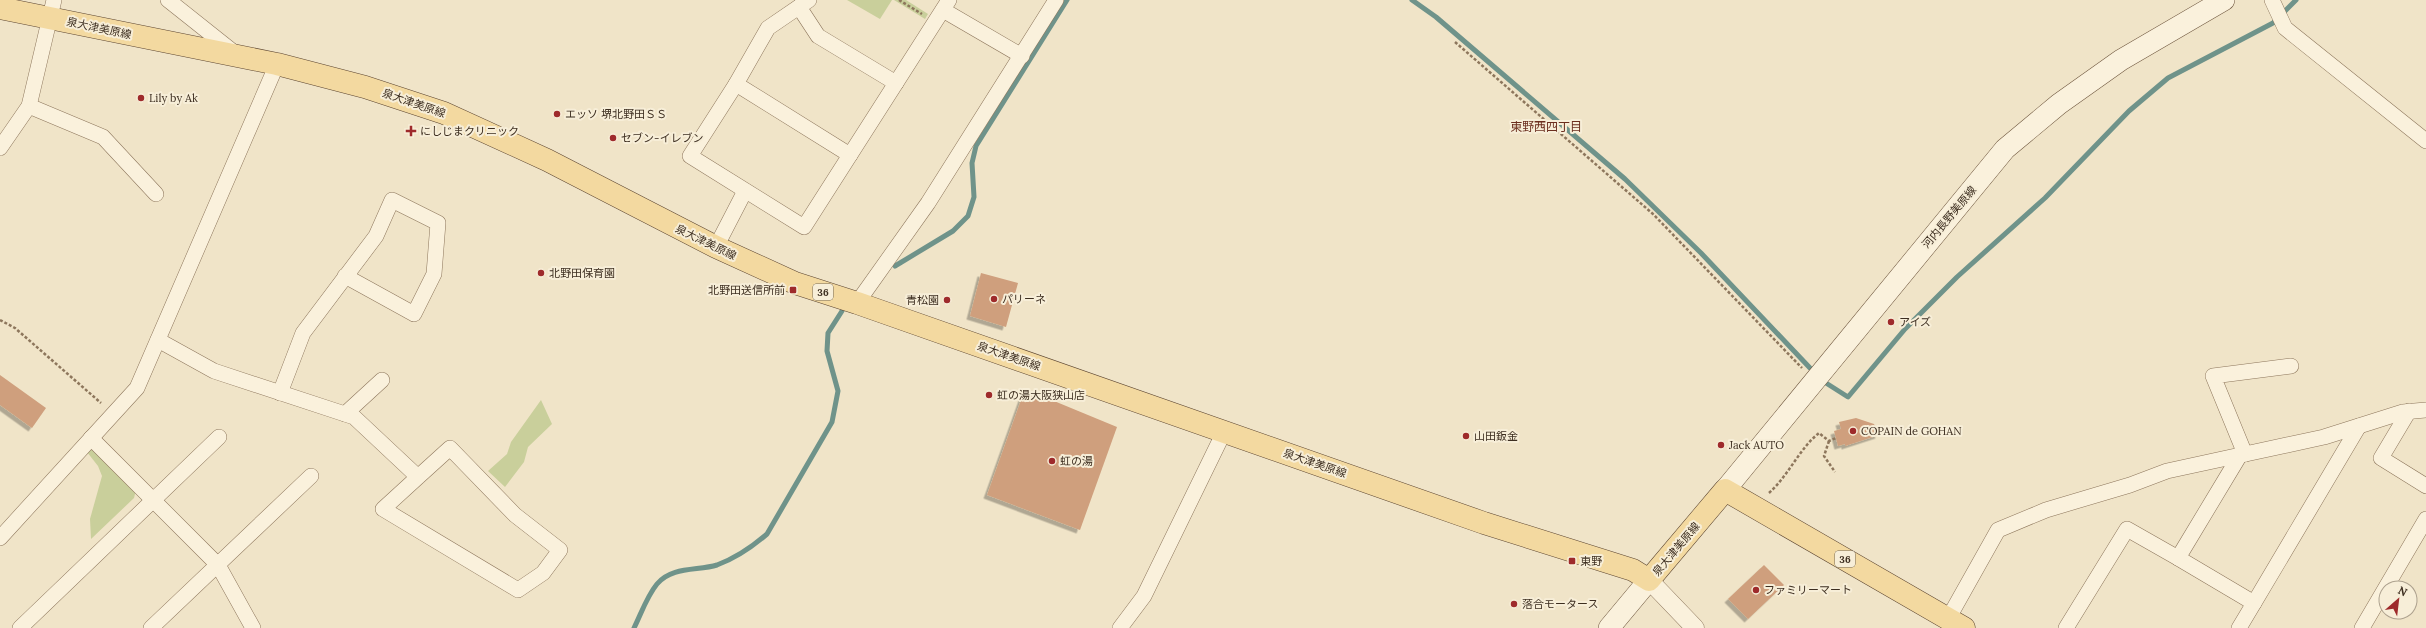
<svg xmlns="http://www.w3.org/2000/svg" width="2426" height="628" font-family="Lora,'Noto Sans JP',serif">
<defs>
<filter id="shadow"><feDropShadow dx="-3.5" dy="3.5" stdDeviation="0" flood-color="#0004"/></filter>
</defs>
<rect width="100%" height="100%" fill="#f0e4c8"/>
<!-- green -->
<g fill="#c9cf9b">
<path d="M847,0h45l-12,19z"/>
<path d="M894,0h12l22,14 -3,5z"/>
<path d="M541,400l11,24 -24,23 -4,15 -19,25 -17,-16 19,-17 4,-12z"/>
<path d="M95,448l41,42 -2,8 -43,41 -1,-20 12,-43 -4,-10 -11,-14z"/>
</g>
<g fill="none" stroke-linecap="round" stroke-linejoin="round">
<!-- stream -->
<g stroke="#6f938a" stroke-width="5">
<path d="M1412,0l24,17 189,162 76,74 109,115"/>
<path d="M895,266l58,-35 15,-15 6,-19 -2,-34 4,-17 91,-146"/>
<path d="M1826,383l22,14 57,-68 52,-52 88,-79 84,-87 39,-33 105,-55 23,-23"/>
<path d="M634,628c7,-14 13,-32 23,-44 15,-18 41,-13 60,-19 19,-7 35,-18 50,-31l65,-112 6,-31 -11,-40 1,-18 14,-22"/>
</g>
</g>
<!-- building -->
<g fill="#cf9f7d" filter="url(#shadow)">
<path d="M981,273l37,10 -12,44 -36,-11z"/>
<path d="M0,375l46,33 -14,20 -32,-23z"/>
<path d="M1025,389l92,38 -37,103 -93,-35z"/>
<path d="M1856,418l18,6 5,11 -34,11v-2l-7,2 -4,-15 7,-2 -2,-7z"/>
<path d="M1764,565l20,20 -36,34 -20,-20z"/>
</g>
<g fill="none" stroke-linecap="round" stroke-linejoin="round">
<!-- minor casing -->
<g stroke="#8d765c" stroke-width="16">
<g id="minor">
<path d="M168,0l68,54"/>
<path d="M809,0l-41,28 -32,56 -46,72 114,71 145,-227"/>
<path d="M2272,0l13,28 141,113"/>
<path d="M799,7l19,29 78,47"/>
<path d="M943,10l79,46"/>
<path d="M736,84l114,71"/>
<path d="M29,106l74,31 53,57"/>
<path d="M0,148l29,-42 25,-106"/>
<path d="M716,247l29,-56"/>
<path d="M857,303l71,-100 128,-203"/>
<path d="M158,340l56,31 140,46 64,60 -35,32 135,81 25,-17 17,-23 -45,-35 -65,-67 -32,29"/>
<path d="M280,393l23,-60 73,-97 16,-36 46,23 -4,51 -20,40 -69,-38"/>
<path d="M2409,411l-28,47 45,28"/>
<path d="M345,414l37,-34"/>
<path d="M91,438l127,127 35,63"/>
<path d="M2245,454l-32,-78 78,-10"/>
<path d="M0,538l137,-150 140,-324"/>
<path d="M2178,558l76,45 -15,25"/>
<path d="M2254,603l105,-177"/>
<path d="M1948,619l50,-89 48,-20 84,-25 37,-14 157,-34 79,-25 23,-2"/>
<path d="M20,628l199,-191"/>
<path d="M151,628l160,-152"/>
<path d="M1120,628l24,-32 80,-164"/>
<path d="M2066,628l61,-99 51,29 62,-103"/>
<path d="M2362,628l64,-109"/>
</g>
</g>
<!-- tertiary casing -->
<g stroke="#8d765c" stroke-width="19">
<path id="tertiary" d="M1649,580l46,48"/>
</g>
<!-- secondary casing -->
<g stroke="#6f573f" stroke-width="22">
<g id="secondary">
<path d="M1725,490l280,-341 54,-45 62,-44 103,-60"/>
<path d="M1609,628l40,-48"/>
</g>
</g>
<!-- primary casing -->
<g stroke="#5b4430" stroke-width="23">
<path id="primary" d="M0,8l277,56 88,23 79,26 103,47 169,87 79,36 62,20 627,220 149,47 16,10 76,-90 239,138"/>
</g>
<!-- path -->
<g stroke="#8d765c" stroke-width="2.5" stroke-dasharray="3 2" stroke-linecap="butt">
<path d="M899,0l23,14"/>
<path d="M1455,42l198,172 149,154"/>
<path d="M0,320l15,8 86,75"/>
<path d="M1829,441l-5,15 11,16"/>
<path d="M1769,493c20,-18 30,-44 50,-60l10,8 7,-3"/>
</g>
<!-- minor -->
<use href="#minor" stroke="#faf1dc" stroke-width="15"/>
<!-- tertiary -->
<use href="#tertiary" stroke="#faf1dc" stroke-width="18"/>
<!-- secondary -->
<use href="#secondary" stroke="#faf1dc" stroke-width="21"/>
<!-- primary -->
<use href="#primary" stroke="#f3d9a0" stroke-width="22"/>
</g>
<!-- markers -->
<g fill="#9e2a2b" stroke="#f7eed8" stroke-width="1.5">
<circle cx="141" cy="98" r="4"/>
<circle cx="557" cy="114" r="4"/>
<path d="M409 125h4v4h4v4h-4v4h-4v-4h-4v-4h4z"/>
<circle cx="613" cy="138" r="4"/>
<circle cx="541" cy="273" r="4"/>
<rect x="789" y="286" width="8" height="8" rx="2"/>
<circle cx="994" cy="299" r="4"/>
<circle cx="947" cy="300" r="4"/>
<circle cx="1891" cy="322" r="4"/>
<circle cx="989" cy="395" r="4"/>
<circle cx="1853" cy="431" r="4"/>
<circle cx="1466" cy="436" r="4"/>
<circle cx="1721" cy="445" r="4"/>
<circle cx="1052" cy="461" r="4"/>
<rect x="1568" y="557" width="8" height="8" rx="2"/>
<circle cx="1756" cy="590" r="4"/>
<circle cx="1514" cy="604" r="4"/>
</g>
<g text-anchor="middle" stroke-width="4" stroke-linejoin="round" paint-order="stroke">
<!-- shield labels -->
<g fill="#f7eed8" stroke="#756857" stroke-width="1">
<rect x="813" y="284" width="20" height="16" rx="3"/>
<rect x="1835" y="551" width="20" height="16" rx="3"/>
</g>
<g font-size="10" font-weight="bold" fill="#3d2e20">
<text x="823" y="296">36</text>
<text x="1845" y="563">36</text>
</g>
<!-- street labels -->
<g font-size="11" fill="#3d2e20" stroke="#f7eed8">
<text transform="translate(99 28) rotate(12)" y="4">泉大津美原線</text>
<text transform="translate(414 103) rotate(19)" y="4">泉大津美原線</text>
<text transform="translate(1949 217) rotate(-50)" y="4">河内長野美原線</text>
<text transform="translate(706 242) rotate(26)" y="4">泉大津美原線</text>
<text transform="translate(1009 356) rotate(19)" y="4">泉大津美原線</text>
<text transform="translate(1315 463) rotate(19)" y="4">泉大津美原線</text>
<text transform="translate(1676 549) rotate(-50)" y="4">泉大津美原線</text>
</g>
<!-- poi labels -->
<g font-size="11" fill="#3d2e20" stroke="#f7eed8" text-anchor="start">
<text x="149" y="102">Lily by Ak</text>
<text x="565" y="118">エッソ 堺北野田ＳＳ</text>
<text x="420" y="135">にしじまクリニック</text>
<text x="621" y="142">セブン-イレブン</text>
<text x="549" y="277">北野田保育園</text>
<text x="785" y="294" text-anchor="end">北野田送信所前</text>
<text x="1002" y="303">パリーネ</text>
<text x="939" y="304" text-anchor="end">青松園</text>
<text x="1899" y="326">アイズ</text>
<text x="997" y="399">虹の湯大阪狭山店</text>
<text x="1861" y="435">COPAIN de GOHAN</text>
<text x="1474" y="440">山田鈑金</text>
<text x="1729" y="449">Jack AUTO</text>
<text x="1060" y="465">虹の湯</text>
<text x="1580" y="565">東野</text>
<text x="1764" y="594">ファミリーマート</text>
<text x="1522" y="608">落合モータース</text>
</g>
<!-- neighbourhood labels -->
<g font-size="12" fill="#6b2e1e" stroke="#f7eed8">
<text x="1546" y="131">東野西四丁目</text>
</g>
</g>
<!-- north arrow -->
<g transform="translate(2398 600) rotate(28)"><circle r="19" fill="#f7eed8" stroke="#ada18e"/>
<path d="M0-3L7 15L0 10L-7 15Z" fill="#9e2a2b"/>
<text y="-6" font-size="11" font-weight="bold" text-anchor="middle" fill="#3d2e20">N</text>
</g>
</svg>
